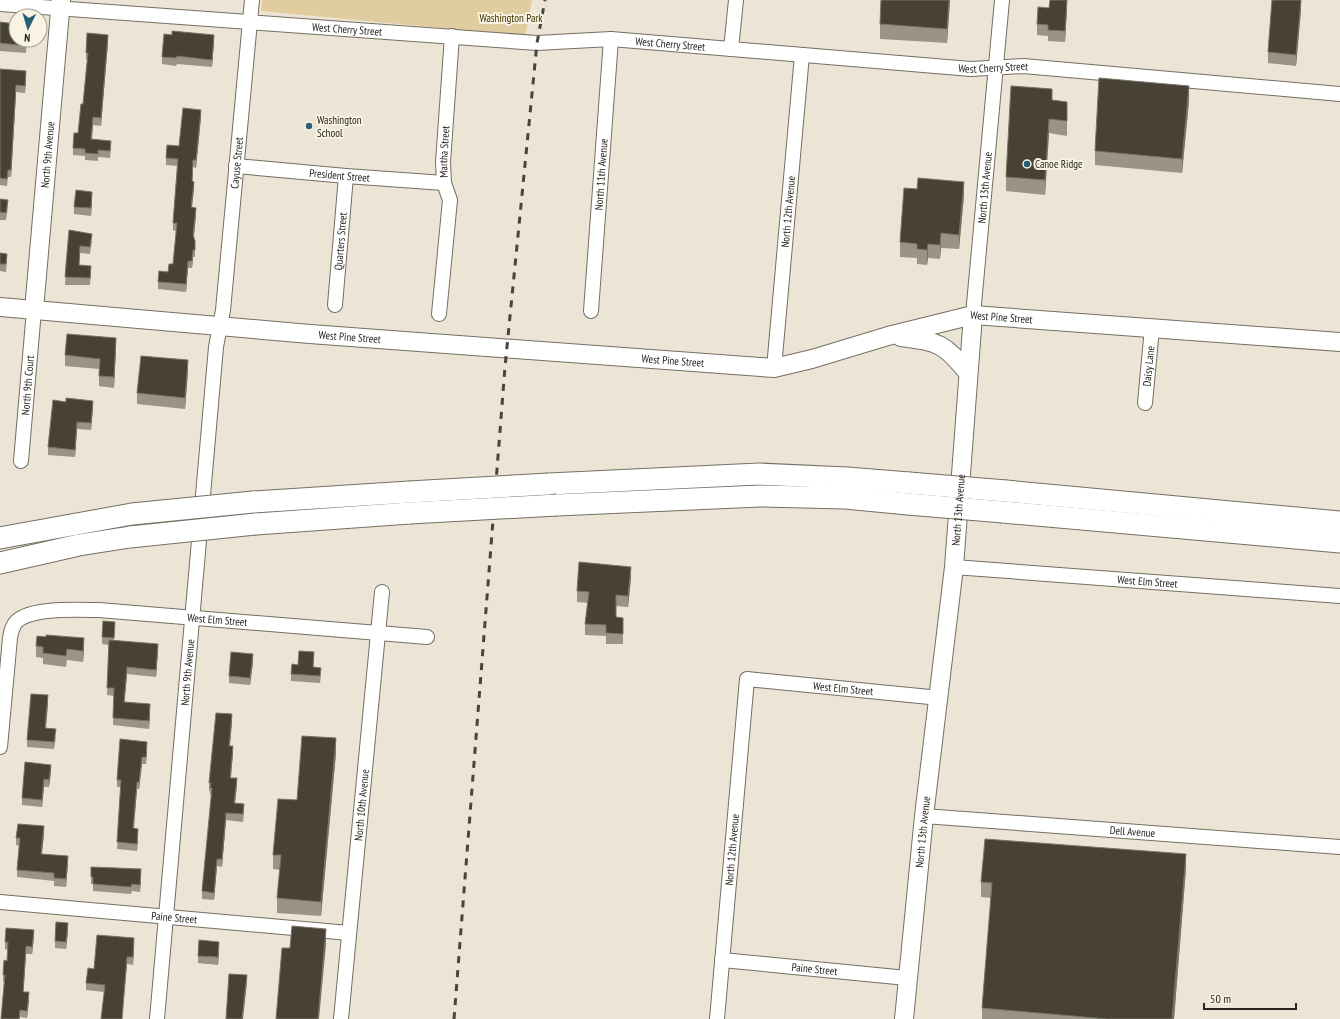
<svg xmlns="http://www.w3.org/2000/svg" width="1340" height="1019" font-family="'PT Sans Narrow',sans-serif">
<rect width="100%" height="100%" fill="#ece5d6"/>
<!-- green -->
<path fill="#e0cc9f" d="M262,0h270l-7,36 -264,-25z"/>
<g fill="none" stroke-linecap="round" stroke-linejoin="round">
<!-- minor casing -->
<g stroke="#756f62" stroke-width="16">
<g id="minor">
<path id="s1" d="M0,4l537,39 74,-4 360,30 52,-3 317,28"/>
<path d="M731,49l5,-49"/>
<path id="s2" d="M236,166l110,10 98,7"/>
<path id="s3" d="M335,305l11,-129"/>
<path id="s4" d="M591,311l20,-272"/>
<path id="s5" d="M439,314l11,-114 -6,-17 -1,-21 9,-126"/>
<path id="s6" d="M973,315l29,-315"/>
<path id="s7" d="M774,368l28,-313"/>
<path id="s8" d="M1145,403l7,-75"/>
<path id="s9" d="M21,461l13,-151"/>
<path id="s10" d="M954,567l386,29"/>
<path id="s11" d="M0,747l10,-109c1,-6 2,-12 7,-17 16,-14 62,-11 82,-11l328,27"/>
<path id="s12" d="M924,816l416,31"/>
<path id="s13" d="M0,902l349,31"/>
<path id="s14" d="M722,960l185,18"/>
<path id="s15" d="M157,1019l59,-672 7,-37 29,-310"/>
<path id="s16" d="M341,1019l41,-427"/>
<path id="s17" d="M717,1019l30,-340 193,19"/>
</g>
</g>
<!-- major casing -->
<g stroke="#756f62" stroke-width="20">
<g id="major">
<path id="s18" d="M0,307l310,27 464,34 38,-9 76,-23 85,-21 367,27"/>
<path id="s19" d="M34,310l27,-310"/>
<path d="M901,337c38,5 43,6 67,36"/>
<path id="s20" d="M904,1019l20,-203 30,-249 19,-252"/>
</g>
</g>
<!-- highway casing -->
<g stroke="#756f62" stroke-width="23">
<g id="highway">
<path d="M549,484l210,-10 88,4 62,5"/>
<path d="M1006,491l334,31"/>
<path d="M253,502l156,-10"/>
<path d="M557,505l203,-9 85,2 63,6"/>
<path d="M1003,512l337,30"/>
<path d="M256,524l154,-11"/>
<path d="M0,538l132,-24"/>
<path d="M0,563l79,-18 51,-8"/>
</g>
</g>
<!-- minor -->
<use href="#minor" stroke="#fff" stroke-width="14"/>
<!-- major -->
<use href="#major" stroke="#fff" stroke-width="18"/>
<!-- highway -->
<use href="#highway" stroke="#fff" stroke-width="21"/>
<!-- rail -->
<path stroke="#47453d" stroke-width="3" stroke-dasharray="7 7" stroke-linecap="butt" d="M454,1019l51,-652 32,-324 8,-43"/>
<!-- highway-bridge casing -->
<g stroke="#756f62" stroke-width="23" stroke-linecap="butt">
<g id="highway-bridge">
<path d="M909,483l97,8"/>
<path d="M409,492l140,-8"/>
<path d="M908,504l95,8"/>
<path d="M410,513l147,-8"/>
<path d="M132,514l121,-12"/>
<path d="M130,537l126,-13"/>
</g>
</g>
<!-- highway-bridge -->
<use href="#highway-bridge" stroke="#fff" stroke-width="21"/>
</g>
<!-- wall -->
<g fill="#9a9486">
<path d="M950,0l-3,43 -67,-4v-15z"/>
<path d="M1049,8l18,1 -2,33 -17,-1v-5l-11,-1v-11z"/>
<path d="M1301,10l-5,56 -28,-3v-11z"/>
<path d="M0,22l16,18h11l-1,13 -26,-2z"/>
<path d="M108,42l-7,84 -8,-1 -1,14 19,9 -1,10 -12,-1v4l-13,-1v-4l-12,-1v-7l5,-15 5,-29 4,-44h-1v-7z"/>
<path d="M214,42l-2,25 -35,-3 -1,2 -14,-2v-7z"/>
<path d="M0,69l26,9 -1,15 -9,-1 -5,85h-3l-1,9 -7,-1z"/>
<path d="M1052,101l15,1v34l-18,-3 -4,62 -39,-4v-14z"/>
<path d="M1189,101l-7,72 -87,-8v-14z"/>
<path d="M201,117l-5,51 -3,-1 -1,14 2,8 -2,18 4,8 -2,22 1,11v9h-2l-1,11h-4l-2,24 -28,-3v-7l10,-10 5,-8 3,-33 -3,-1v-7l4,-57 -11,-1v-7l13,-12z"/>
<path d="M964,196l-5,53 -18,-1 -1,11 -12,-1 -1,7 -10,-1v-6l-17,-1v-15z"/>
<path d="M0,199l8,8 -2,13h-6z"/>
<path d="M92,199l-1,17 -17,-2v-7z"/>
<path d="M69,230l23,11 -2,13 -10,-1 -1,12 12,9 -1,11h-25z"/>
<path d="M0,253l7,8 -1,11 -6,-1z"/>
<path d="M116,348l-2,40 -15,-2v-17l-34,-3v-11z"/>
<path d="M188,371l-3,38 -48,-5v-11z"/>
<path d="M93,408l-2,22 -14,-1 -2,28 -27,-2v-8z"/>
<path d="M631,578l-3,29 -12,-1v11l7,1v26h-17v-8l-21,-1v-11l3,-21 -11,-1v-11z"/>
<path d="M115,629l-1,11 44,11 -2,26 -29,-3 -3,28 26,10 -1,17 -36,-4 1,-29 -7,-1 2,-50 -7,-1v-7z"/>
<path d="M36,646l48,3 -1,13 -16,-2 -1,7 -23,-3v-6l-7,-1z"/>
<path d="M314,659l-1,8 8,8 -1,8 -29,-2v-7l7,-9z"/>
<path d="M253,662l-3,23 -21,-2v-7z"/>
<path d="M48,703l-2,25 10,9 -2,12 -27,-2v-7z"/>
<path d="M232,722l-2,24 3,7 -2,25 6,7 -2,19 9,8 -1,10 -17,-2 -4,47 -5,-1 -3,34 -12,-1v-8l10,-96h-2v-4h-1v-8z"/>
<path d="M147,749l-1,15h-4l-3,25h-2l-3,39 4,8 -1,15 -20,-2 4,-62h-4v-7z"/>
<path d="M336,753l-15,163 -44,-3v-15l3,-28 -7,-1v-14l24,-55z"/>
<path d="M51,772l-2,15h-5l-2,20 -20,-2v-7z"/>
<path d="M44,834l-2,20 26,9 -2,24 -12,-1v-5l-37,-4v-7l2,-24 -3,-1v-7z"/>
<path d="M1186,868l-12,151h-192v-11l9,-110 -10,-1v-15z"/>
<path d="M91,877h50l-1,15 -8,-1 -1,3 -38,-3v-7h-2z"/>
<path d="M68,931l-2,18 -11,-1v-7z"/>
<path d="M34,937l-2,17h-6l-3,38 6,8 -2,18 -7,-1v2h-19l3,-37h-1v-7l4,-14 1,-11 -3,-1v-7z"/>
<path d="M134,946l-1,19 -6,-1 -23,28 -18,-2v-7l8,-14z"/>
<path d="M219,949l-1,16 -20,-2v-7z"/>
</g>
<!-- shaded-wall -->
<g fill="#787365">
<path d="M949,0h1l-3,43v-14z"/>
<path d="M1067,0v9l-2,33v-11z"/>
<path d="M1301,0v10l-5,56v-11z"/>
<path d="M108,35v7l-7,84v-8z"/>
<path d="M214,35v7l-2,25v-7z"/>
<path d="M26,71v7l-1,15v-7z"/>
<path d="M16,85v7l-5,85v-7z"/>
<path d="M1189,86v15l-7,72v-14z"/>
<path d="M201,110v7l-5,51v-8z"/>
<path d="M93,117v8l-2,21v-7z"/>
<path d="M1049,119v14l-4,62v-15z"/>
<path d="M193,160v7l-1,22v-8z"/>
<path d="M194,182v7l-3,26v-8z"/>
<path d="M964,182v14l-5,53v-14z"/>
<path d="M92,192v7l-1,17v-8z"/>
<path d="M196,208v7l-3,27v-7z"/>
<path d="M941,233v15l-1,11v-14z"/>
<path d="M928,244v14l-1,7v-15z"/>
<path d="M193,250v7l-1,11v-7z"/>
<path d="M188,261v7l-2,24v-8z"/>
<path d="M116,338v10l-2,40v-11z"/>
<path d="M188,360v11l-3,38v-11z"/>
<path d="M93,401v7l-2,22v-7z"/>
<path d="M77,422v7l-2,28v-7z"/>
<path d="M631,567v11l-3,29v-11z"/>
<path d="M84,638v11l-1,13v-11z"/>
<path d="M158,644v7l-2,26v-7z"/>
<path d="M253,654v8l-3,23v-7z"/>
<path d="M127,667v7l-3,35v-7z"/>
<path d="M48,695v8l-3,33v-8z"/>
<path d="M150,704v8l-1,17v-8z"/>
<path d="M232,714v8l-3,31v-7z"/>
<path d="M336,738v15l-15,163v-14z"/>
<path d="M147,742v7l-1,15v-7z"/>
<path d="M233,746v7l-3,32v-7z"/>
<path d="M142,757v7l-3,25v-7z"/>
<path d="M51,765v7l-2,15v-7z"/>
<path d="M237,778v7l-3,26v-8z"/>
<path d="M44,779v8l-2,20v-7z"/>
<path d="M137,782v7l-4,47v-8z"/>
<path d="M226,813v7l-4,47v-8z"/>
<path d="M44,826v8l-3,27v-7z"/>
<path d="M138,829v7l-1,15v-7z"/>
<path d="M1186,854v14l-12,151h-2z"/>
<path d="M68,856v7l-2,24v-8z"/>
<path d="M217,859v7l-3,34v-7z"/>
<path d="M141,869v8l-1,15v-7z"/>
<path d="M68,923v8l-2,18v-7z"/>
<path d="M326,929v15l-7,75h-1z"/>
<path d="M34,930v7l-2,17v-7z"/>
<path d="M134,938v8l-1,19v-8z"/>
<path d="M219,942v7l-1,16v-8z"/>
<path d="M26,946v8l-3,45v-7z"/>
<path d="M127,957v7l-5,55z"/>
<path d="M247,975v7l-4,37h-1z"/>
<path d="M29,992v8l-2,18v-7z"/>
</g>
<!-- building -->
<g fill="#474235" stroke="#787365">
<path d="M881,0h68l-2,29 -67,-5z"/>
<path d="M1050,0h17l-2,31 -17,-1v-5l-11,-1 1,-17 11,1z"/>
<path d="M1272,0h29l-5,55 -28,-3z"/>
<path d="M0,22l16,2v16h10v6l-26,-3z"/>
<path d="M172,31l42,4 -2,25 -35,-4 -1,2 -14,-1 2,-23 8,1z"/>
<path d="M87,33l21,2 -7,83 -8,-1 -2,22 20,2 -1,10 -12,-1v4l-13,-1v-4l-12,-1 1,-15h4l3,-29h2l5,-51h-2z"/>
<path d="M0,69l26,2 -1,15 -9,-1 -5,85h-3l-1,9 -7,-1z"/>
<path d="M1099,78l90,8 -7,73 -87,-8z"/>
<path d="M1011,86l41,3v11l15,2v19l-18,-2 -4,61 -39,-3z"/>
<path d="M183,108l18,2 -5,50h-3l-1,21 2,1 -3,25 5,1 -3,27 2,6v9h-2l-1,11h-4l-2,23 -28,-2 1,-11 9,1 1,-8h4l4,-41h-4l5,-64 -12,-1 1,-13 12,1z"/>
<path d="M918,178l46,4 -5,53 -18,-2 -1,12 -12,-1 -1,6 -10,-1v-5l-17,-2 4,-54 13,1z"/>
<path d="M76,190l16,2 -1,16 -17,-1z"/>
<path d="M0,199l8,1 -2,13 -6,-1z"/>
<path d="M69,230l23,4 -2,13 -10,-1 -1,19 12,1 -1,12 -25,-1z"/>
<path d="M0,253l7,1 -1,10h-6z"/>
<path d="M67,334l49,4 -2,39 -15,-1 1,-17 -35,-4z"/>
<path d="M141,356l47,4 -3,38 -48,-5z"/>
<path d="M66,398l27,3 -2,22 -14,-1 -2,28 -27,-3 5,-47 13,2z"/>
<path d="M579,562l52,5 -3,29 -12,-1v22l7,1v16l-17,-1v-8l-21,-1 4,-32 -12,-1z"/>
<path d="M103,621l12,1 -1,16 -12,-1z"/>
<path d="M46,635l38,3 -1,13 -16,-2 -1,7 -23,-3v-6l-7,-1 1,-10 9,1z"/>
<path d="M109,640l49,4 -2,26 -29,-3 -3,35 26,2 -1,17 -36,-3 1,-30h-7z"/>
<path d="M299,651l15,1 -1,15 8,1 -1,8 -29,-2 1,-10 6,1z"/>
<path d="M231,652l22,2 -3,24 -21,-2z"/>
<path d="M31,694l17,1 -3,33 11,1 -2,13 -27,-2z"/>
<path d="M216,713l16,1 -3,32h4l-3,32h7l-3,25 10,1 -1,10 -17,-1 -4,46h-5l-3,34 -12,-2 10,-103h-2l1,-5h-2z"/>
<path d="M302,736l34,2 -15,164 -44,-4 4,-43h-8l5,-56 19,1z"/>
<path d="M120,739l27,3 -1,15h-4l-3,25h-2l-4,46 5,1 -1,15 -20,-2 4,-62h-4z"/>
<path d="M25,762l26,3 -2,15 -5,-1 -2,21 -20,-2z"/>
<path d="M18,824l26,2 -3,28 27,2 -2,23 -12,-1v-5l-37,-3 3,-32h-4z"/>
<path d="M985,839l201,15 -14,165h-65l-125,-11 10,-125 -11,-1z"/>
<path d="M91,867l50,2 -1,16 -8,-1 -1,3 -38,-3v-7h-2z"/>
<path d="M56,922l12,1 -2,19 -11,-1z"/>
<path d="M292,926l34,3 -8,90h-42l6,-71h8z"/>
<path d="M6,928l28,2 -2,17 -6,-1 -3,46h6l-2,19 -7,-1 -1,9h-18l4,-44h-2l1,-15 3,1 1,-19h-3z"/>
<path d="M97,935l37,3 -1,19h-6l-5,62h-21l4,-34 -19,-2 2,-15 6,1z"/>
<path d="M199,940l20,2 -1,15 -20,-1z"/>
<path d="M229,974l18,1 -5,44h-16z"/>
</g>
<!-- markers -->
<g fill="#275f79" stroke="#f9f3e3" stroke-width="1.5">
<circle cx="309" cy="126" r="4"/>
<circle cx="1027" cy="164" r="4"/>
</g>
<g text-anchor="middle" stroke-width="4" stroke-linejoin="round" paint-order="stroke">
<!-- park labels -->
<g font-size="11" fill="#413000" stroke="#f9f3e3">
<text x="511" y="22">Washington Park</text>
</g>
<!-- street labels -->
<g font-size="11" fill="#26241e" stroke="#f9f3e3">
<text dy="4" stroke="none"><textPath href="#s1" startOffset="348">West Cherry Street</textPath></text>
<text dy="4" stroke="none"><textPath href="#s1" startOffset="672">West Cherry Street</textPath></text>
<text dy="4" stroke="none"><textPath href="#s1" startOffset="996">West Cherry Street</textPath></text>
<text dy="4" stroke="none"><textPath href="#s5" startOffset="164">Martha Street</textPath></text>
<text dy="4" stroke="none"><textPath href="#s19" startOffset="156">North 9th Avenue</textPath></text>
<text dy="4" stroke="none"><textPath href="#s15" startOffset="860">Cayuse Street</textPath></text>
<text dy="4" stroke="none"><textPath href="#s2" startOffset="104">President Street</textPath></text>
<text dy="4" stroke="none"><textPath href="#s4" startOffset="137">North 11th Avenue</textPath></text>
<text dy="4" stroke="none"><textPath href="#s6" startOffset="128">North 13th Avenue</textPath></text>
<text dy="4" stroke="none"><textPath href="#s7" startOffset="157">North 12th Avenue</textPath></text>
<text dy="4" stroke="none"><textPath href="#s3" startOffset="64">Quarters Street</textPath></text>
<text dy="4" stroke="none"><textPath href="#s18" startOffset="1011">West Pine Street</textPath></text>
<text dy="4" stroke="none"><textPath href="#s18" startOffset="351">West Pine Street</textPath></text>
<text dy="4" stroke="none"><textPath href="#s18" startOffset="675">West Pine Street</textPath></text>
<text dy="4" stroke="none"><textPath href="#s8" startOffset="37">Daisy Lane</textPath></text>
<text dy="4" stroke="none"><textPath href="#s9" startOffset="76">North 9th Court</textPath></text>
<text dy="4" stroke="none"><textPath href="#s20" startOffset="512">North 13th Avenue</textPath></text>
<text dy="4" stroke="none"><textPath href="#s10" startOffset="194">West Elm Street</textPath></text>
<text dy="4" stroke="none"><textPath href="#s11" startOffset="331">West Elm Street</textPath></text>
<text dy="4" stroke="none"><textPath href="#s15" startOffset="348">North 9th Avenue</textPath></text>
<text dy="4" stroke="none"><textPath href="#s17" startOffset="438">West Elm Street</textPath></text>
<text dy="4" stroke="none"><textPath href="#s16" startOffset="215">North 10th Avenue</textPath></text>
<text dy="4" stroke="none"><textPath href="#s20" startOffset="188">North 13th Avenue</textPath></text>
<text dy="4" stroke="none"><textPath href="#s12" startOffset="209">Dell Avenue</textPath></text>
<text dy="4" stroke="none"><textPath href="#s17" startOffset="170">North 12th Avenue</textPath></text>
<text dy="4" stroke="none"><textPath href="#s13" startOffset="175">Paine Street</textPath></text>
<text dy="4" stroke="none"><textPath href="#s14" startOffset="93">Paine Street</textPath></text>
</g>
<!-- poi labels -->
<g font-size="11" fill="#26241e" stroke="#f9f3e3" text-anchor="start">
<text x="317" y="124">Washington<tspan x="317" dy="13">School</tspan></text>
<text x="1035" y="168">Canoe Ridge</text>
</g>
</g>
<!-- north arrow -->
<g transform="translate(28 28) rotate(185)"><circle r="19" fill="#f9f3e3" stroke="#a5a094"/>
<path d="M0-3L7 15L0 10L-7 15Z" fill="#275f79"/>
<text y="-6" font-size="11" font-weight="bold" text-anchor="middle" fill="#26241e">N</text>
</g>
<!-- scale -->
<path d="M1204 1003v6h92v-6" fill="none" stroke="#26241e" stroke-width="2"/>
<text x="1210" y="1003" font-size="12" fill="#26241e" stroke="#f9f3e3" stroke-width="3" paint-order="stroke">50 m</text>
</svg>
